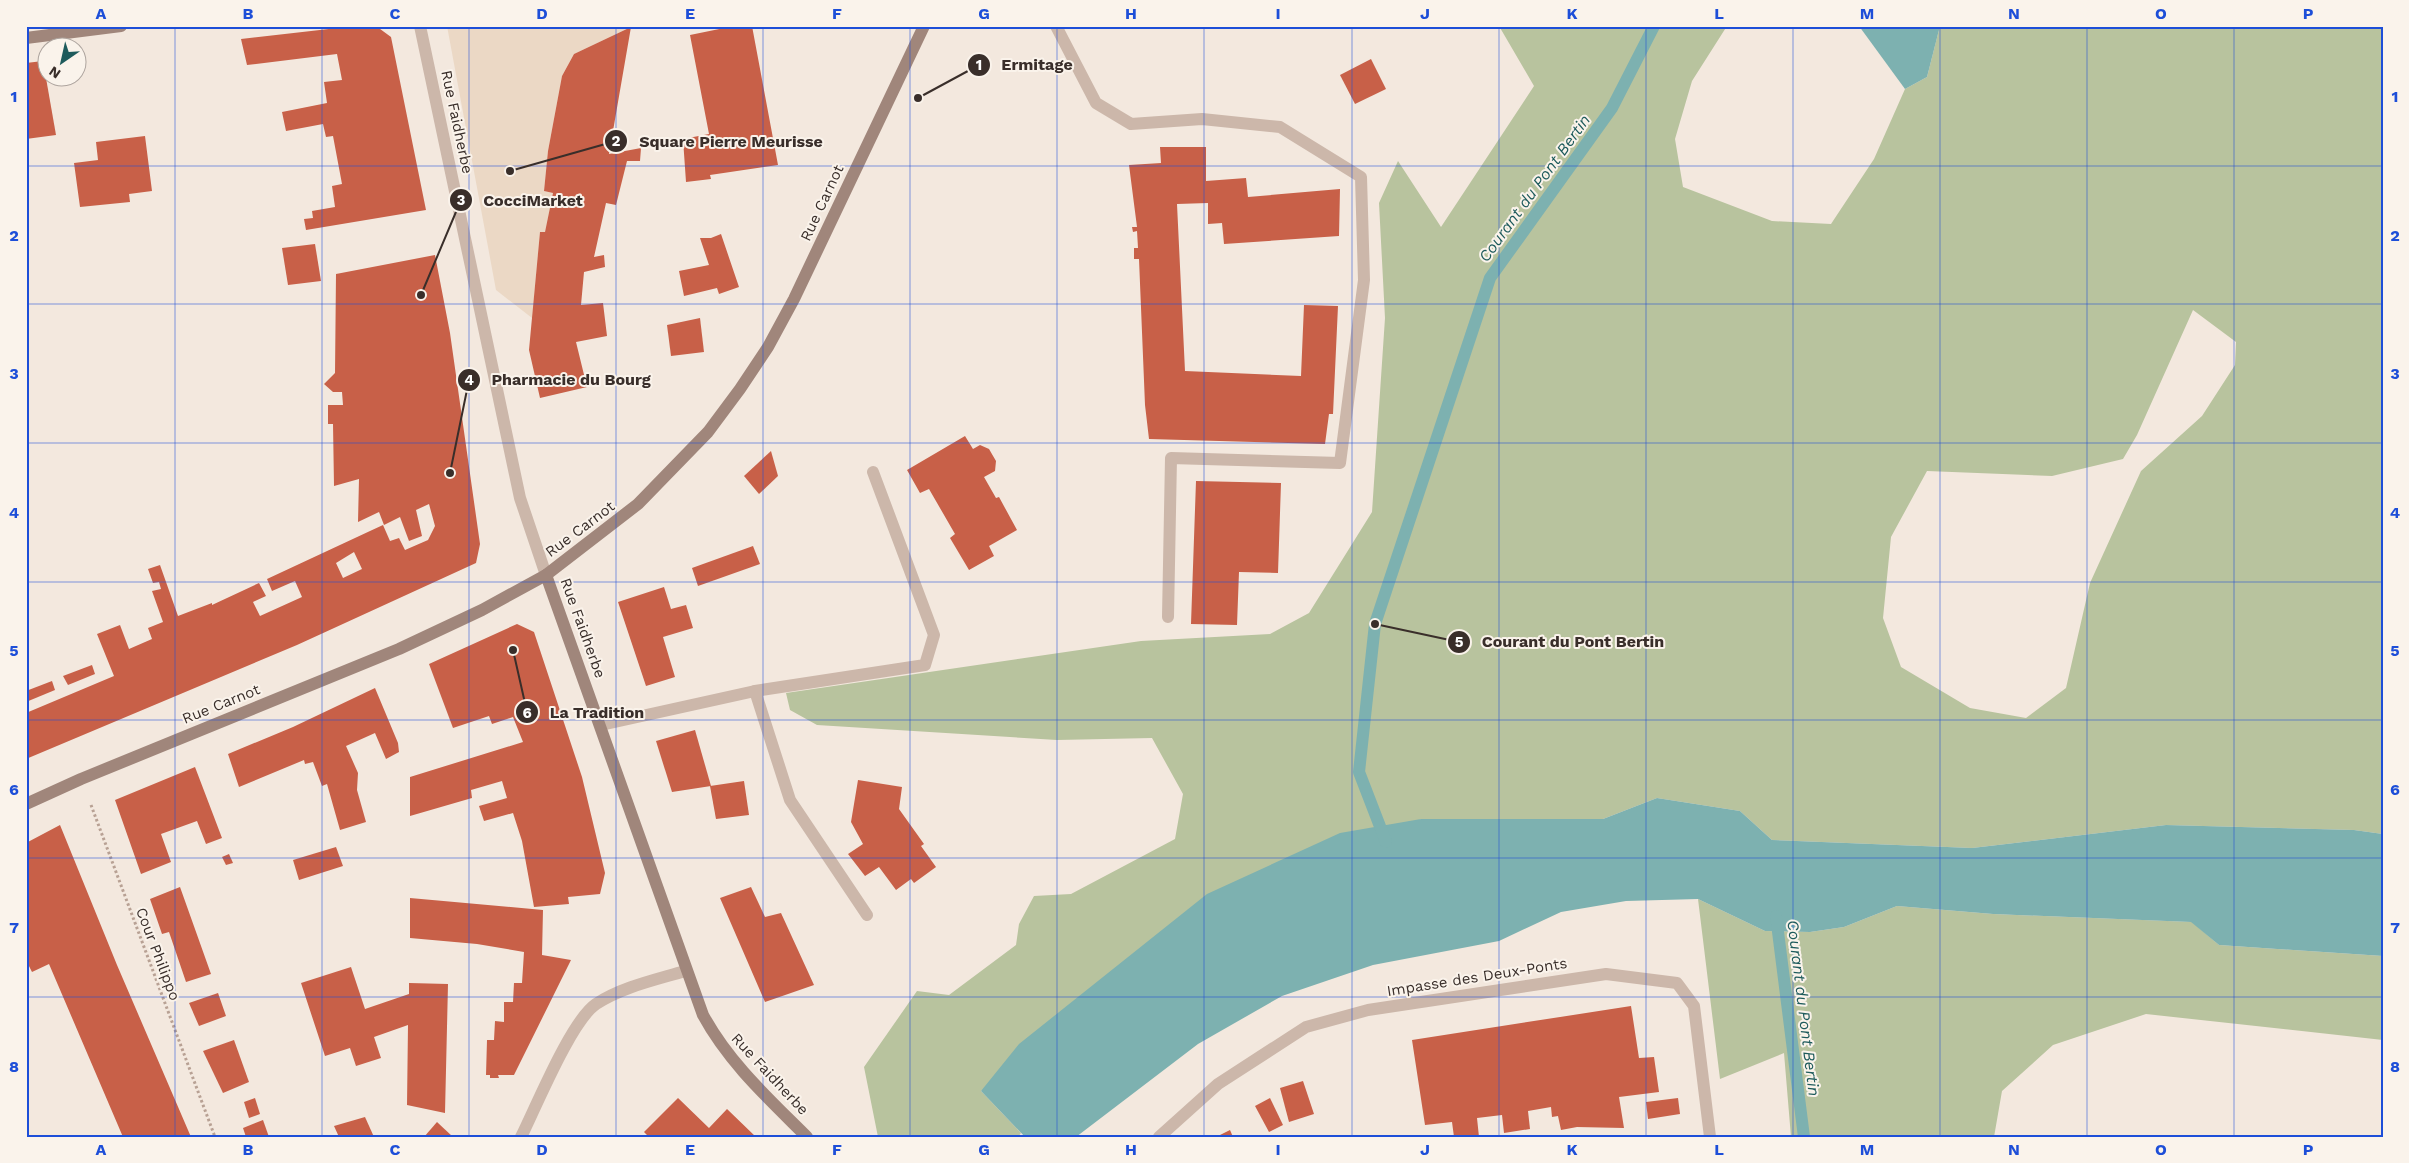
<svg xmlns="http://www.w3.org/2000/svg" width="2409" height="1163" font-family="'Work Sans',sans-serif">
<rect width="100%" height="100%" fill="#f3e8de"/>
<!-- green -->
<g fill="#b8c39e" fill-rule="evenodd">
<path d="M1499,26h228l-35,55 -17,58 8,48 89,34 59,3 43,-65 31,-70 22,-12 13,-51h443v808l-29,-4 -188,-5 -194,23 -200,-8 -32,-29 -83,-13 -54,21h-182l-440,272 40,42 -3,4h-140l-14,-70 53,-76 32,4 67,-50 3,-21 15,-28 37,-2 104,-55 8,-45 -31,-56 -95,2 -240,-15 -27,-15 -4,-17 355,-52 129,-7 39,-21 63,-101 13,-194 -6,-115 19,-42 43,66 93,-141zM2193,310l43,32 -1,23 -33,51 -61,55 -51,112 -24,105 -40,30 -56,-10 -69,-41 -18,-49 8,-81 36,-66 125,5 71,-17 14,-24z"/>
<path d="M1698,899l67,32 45,1 34,-5 53,-21 96,8 199,8 27,23 164,11v84l-237,-26 -93,31 -51,46 -8,46h-203l-7,-84 -64,26z"/>
</g>
<!-- plaza -->
<path fill="#ebd8c5" d="M447,26l184,1 -57,27 -12,22 -14,75 -4,40 9,2 -8,39h-5l-8,86 -36,-28z"/>
<!-- water -->
<g fill="#7db1b0">
<path d="M1859,26h81l-13,51 -22,12z"/>
<path d="M1657,798l83,13 32,29 200,8 194,-23 188,5 29,4v122l-164,-11 -28,-23 -198,-8 -96,-8 -53,21 -34,5 -45,-1 -67,-32 -72,2 -65,11 -62,29 -126,24 -91,31 -84,48 -122,93h-51l-44,-46 38,-47 188,-150 133,-61 81,-14h182z"/>
</g>
<g fill="none" stroke-linecap="round" stroke-linejoin="round">
<!-- stream -->
<g stroke="#7db1b0" stroke-width="12">
<path d="M1386,842l-27,-70 16,-148 115,-346 122,-170 42,-82"/>
<path d="M1776,916l28,221"/>
</g>
</g>
<!-- building -->
<g fill="#c86048" fill-rule="evenodd">
<path d="M355,26h21l15,11 35,173 -120,20 -2,-11 9,-1 -1,-7 23,-4 -3,-21 10,-2 -9,-48 -7,1 -3,-13 -37,7 -4,-19 45,-9 -3,-21 18,-2 -5,-26 -90,11 -6,-26z"/>
<path d="M734,26h18l26,139 -68,10 1,4 -25,3 -3,-43 26,-5 -19,-99z"/>
<path d="M631,27l-22,127 32,-6 -1,13h-13l-11,44 -10,-2 -12,54 10,-2 1,12 -21,5 -3,33 22,-2 4,33 -31,6 11,45 -47,11 -11,-48 11,-118h5l8,-39 -9,-2 4,-40 14,-75 12,-22z"/>
<path d="M1371,59l15,30 -31,15 -15,-29z"/>
<path d="M43,61l13,74 -30,4v-76z"/>
<path d="M145,136l7,55 -23,3 1,8 -50,5 -6,-44 24,-3 -2,-18z"/>
<path d="M1160,147h46v34l40,-3 2,19 92,-8 -1,47 -115,8 -2,-21 -14,1v-21l-31,1 8,167 116,5 3,-71 34,1 -5,108h-4l-4,30 -176,-5 -4,-34 -6,-146h-5v-11h4l-1,-17 -4,1 -1,-5h5l-8,-62 32,-2z"/>
<path d="M721,234l18,53 -20,7 -2,-6 -33,8 -5,-25 30,-6 -9,-27h11z"/>
<path d="M315,244l6,37 -33,4 -6,-37z"/>
<path d="M435,255l15,78 30,211 -4,19 -179,82 -271,114v-46l88,-37 -17,-42 23,-9 9,24 23,-10 -4,-11 15,-6 -11,-31 9,-2 -2,-7 -6,1 -5,-14 12,-4 18,51 34,-13v2l47,-22 7,13 -13,6 7,14 42,-19 -7,-16 -23,10 -5,-12 103,-48 13,-6 7,16 9,-3 6,12 23,-10 7,-14 -6,-22 -13,6 6,26 -13,5 -9,-24 -16,8 -5,-13 -21,10 1,-43 -25,7 -1,-62h-5v-19h15l-1,-13h-9l-9,-8 11,-11 1,-99zM354,552l8,17 -19,9 -7,-15z"/>
<path d="M700,318l4,34 -33,4 -4,-31z"/>
<path d="M965,436l8,13 7,-4 9,4 7,12 -1,10 -11,6 12,21 3,-1 18,33 -28,16 5,10 -25,14 -19,-32 5,-4 -26,-45 -9,4 -13,-23z"/>
<path d="M771,451l7,25 -19,18 -15,-18z"/>
<path d="M1196,481l85,2 -3,90 -39,-1 -2,53 -46,-1z"/>
<path d="M753,546l7,18 -62,22 -6,-18z"/>
<path d="M664,587l7,22 15,-4 7,23 -30,9 12,40 -29,9 -28,-84z"/>
<path d="M517,624l17,8 48,145 23,96 -5,21 -32,3 1,7 -35,3 -12,-66 -9,-28 -29,8 -5,-15 28,-8 -5,-17 -31,9 1,8 -62,18v-39l113,-35 -10,-25 -21,7 -3,-8 -36,12 -24,-64z"/>
<path d="M92,665l3,9 -27,11 -5,-9z"/>
<path d="M52,681l3,9 -29,12v-11z"/>
<path d="M375,688l23,55 1,9 -13,7 -11,-26 -29,13 12,27 -1,17 9,32 -26,8 -13,-46 -5,2 -9,-24 -8,2 -1,-4 -65,27 -11,-33 65,-27z"/>
<path d="M695,730l16,56 -39,6 -16,-51z"/>
<path d="M195,767l27,71 -16,6 -9,-23 -36,13 10,28 -30,12 -26,-74z"/>
<path d="M858,780l44,7 -3,22 25,35 -3,2 15,21 -22,16 -3,-4 -15,11 -17,-23 -14,9 -17,-22 15,-10 -12,-22z"/>
<path d="M744,781l5,34 -33,4 -6,-33z"/>
<path d="M60,825l57,140 74,172h-68l-74,-173 -17,8 -6,-12v-117z"/>
<path d="M336,847l7,19 -44,14 -6,-20z"/>
<path d="M229,854l4,9 -7,2 -4,-8z"/>
<path d="M180,887l31,87 -25,8 -17,-50 -7,2 -12,-35z"/>
<path d="M751,887l14,30 16,-4 33,72 -49,17 -45,-104z"/>
<path d="M410,898l133,12 -1,45 29,5 -57,115h-16l1,3h-9v-3h-4l1,-35h7l1,-19 9,1v-20h9l1,-19h8l2,-31 -47,-8 -67,-6z"/>
<path d="M351,967l14,42 44,-15v-11l39,1 -3,129 -38,-8 1,-80 -34,12 7,21 -25,8 -6,-18 -25,8 -24,-73z"/>
<path d="M218,993l8,23 -27,10 -10,-23z"/>
<path d="M1631,1006l8,52 15,-1 5,35 -40,5 5,31 -47,-1 -16,3 -3,-14 -6,1 -1,-10 -23,4 2,18 -26,4 -2,-18 -25,3 2,19h-25l-2,-15 -27,3 -13,-85z"/>
<path d="M234,1040l15,42 -26,11 -20,-42z"/>
<path d="M1303,1081l11,33 -25,8 -9,-34z"/>
<path d="M255,1098l5,16 -11,4 -5,-16z"/>
<path d="M678,1098l31,30 18,-19 29,28h-107l-5,-5z"/>
<path d="M1270,1098l13,27 -14,7 -14,-26z"/>
<path d="M1678,1098l2,16 -32,5 -2,-17z"/>
<path d="M365,1117l9,20h-35l-5,-11z"/>
<path d="M263,1120l6,17h-23l-3,-9z"/>
<path d="M437,1122l16,15h-29z"/>
<path d="M1230,1130l3,7h-17z"/>
</g>
<g fill="none" stroke-linecap="round" stroke-linejoin="round">
<!-- path -->
<path stroke="#b8a194" stroke-width="3" stroke-dasharray="2.5 2.5" stroke-linecap="butt" d="M91,805l124,332"/>
<!-- lane -->
<g stroke="#ccb7aa" stroke-width="12">
<path d="M1056,26l40,77 35,21 71,-5 78,8 81,50 3,103 -24,183 -169,-5 -3,159"/>
<path d="M755,691l170,-26 9,-30 -61,-163"/>
<path d="M601,725l154,-34 35,109 77,115"/>
</g>
<!-- street -->
<g stroke="#ccb7aa" stroke-width="12">
<path d="M420,26l100,472 26,77"/>
<path d="M521,1137c15,-30 50,-116 75,-133 26,-17 59,-24 89,-33"/>
<path d="M1159,1137l59,-53 88,-57 62,-17 238,-36 71,9 17,23 16,131"/>
</g>
<!-- secondary -->
<g stroke="#a0867b" stroke-width="12">
<path d="M26,38l95,-12"/>
<path d="M546,575l157,440c26,48 66,84 104,122"/>
<path d="M26,804l55,-25 318,-130 83,-39 64,-35 92,-71 70,-72 32,-43 28,-42 26,-48 130,-273"/>
</g>
</g>
<!-- grid -->
<path fill="none" stroke="#1d4ed8" stroke-width="1" stroke-opacity="0.55" d="M175,26v1111M322,26v1111M469,26v1111M616,26v1111M763,26v1111M910,26v1111M1057,26v1111M1204,26v1111M1352,26v1111M1499,26v1111M1646,26v1111M1793,26v1111M1940,26v1111M2087,26v1111M2234,26v1111M26,166h2357M26,304h2357M26,443h2357M26,582h2357M26,720h2357M26,858h2357M26,997h2357"/>
<g text-anchor="middle" stroke-width="4" stroke-linejoin="round" paint-order="stroke">
<!-- street labels -->
<g font-size="15" fill="#392e2a" stroke="#faf3eb">
<text transform="translate(457 122) rotate(78)" y="5">Rue Faidherbe</text>
<text transform="translate(822 203) rotate(-65)" y="5">Rue Carnot</text>
<text transform="translate(580 529) rotate(-37)" y="5">Rue Carnot</text>
<text transform="translate(583 628) rotate(70)" y="5">Rue Faidherbe</text>
<text transform="translate(221 704) rotate(-22)" y="5">Rue Carnot</text>
<text transform="translate(158 954) rotate(69)" y="5">Cour Philippo</text>
<text transform="translate(1477 977) rotate(-9)" y="5">Impasse des Deux-Ponts</text>
<text transform="translate(770 1074) rotate(47)" y="5">Rue Faidherbe</text>
</g>
<!-- water labels -->
<g font-size="16" font-style="italic" fill="#1e5b5c" stroke="#faf3eb">
<text transform="translate(1534 188) rotate(-54)" y="6">Courant du Pont Bertin</text>
<text transform="translate(1804 1008) rotate(83)" y="6">Courant du Pont Bertin</text>
</g>
</g>
<!-- callouts -->
<path fill="none" stroke="#392e2a" stroke-width="2" d="M918 98L979 65M510 171L616 141M421 295L461 200M450 473L469 380M1375 624L1459 642M513 650L527 712"/>
<g fill="#392e2a" stroke="#faf3eb" stroke-width="2">
<circle cx="918" cy="98" r="5"/>
<circle cx="510" cy="171" r="5"/>
<circle cx="421" cy="295" r="5"/>
<circle cx="450" cy="473" r="5"/>
<circle cx="1375" cy="624" r="5"/>
<circle cx="513" cy="650" r="5"/>
<circle cx="979" cy="65" r="12"/>
<circle cx="616" cy="141" r="12"/>
<circle cx="461" cy="200" r="12"/>
<circle cx="469" cy="380" r="12"/>
<circle cx="1459" cy="642" r="12"/>
<circle cx="527" cy="712" r="12"/>
</g>
<g font-size="15" text-anchor="middle" font-weight="bold" fill="#fff">
<text x="979" y="70">1</text>
<text x="616" y="146">2</text>
<text x="461" y="205">3</text>
<text x="469" y="385">4</text>
<text x="1459" y="647">5</text>
<text x="527" y="718">6</text>
</g>
<g font-size="16" text-anchor="middle" font-weight="bold" fill="#392e2a" stroke="#faf3eb" stroke-width="4" stroke-linejoin="round" paint-order="stroke">
<text x="1037" y="70">Ermitage</text>
<text x="731" y="147">Square Pierre Meurisse</text>
<text x="533" y="206">CocciMarket</text>
<text x="571" y="385">Pharmacie du Bourg</text>
<text x="1573" y="647">Courant du Pont Bertin</text>
<text x="597" y="718">La Tradition</text>
</g>
<!-- border -->
<rect width="2409" height="1163" fill="none" stroke="#faf3eb" stroke-width="55"/>
<!-- north arrow -->
<g transform="translate(62 62) rotate(214)"><circle r="24" fill="#faf3eb" stroke="#ada49e"/>
<path d="M0-4L9 19L0 12L-9 19Z" fill="#1e5b5c"/>
<text y="-8" font-size="14" font-weight="bold" text-anchor="middle" fill="#392e2a">N</text>
</g>
<rect x="28" y="28" width="2354" height="1108" fill="none" stroke="#1d4ed8" stroke-width="2"/>
<g font-size="16" text-anchor="middle" font-weight="bold" fill="#1d4ed8">
<text x="101" y="19">A</text>
<text x="248" y="19">B</text>
<text x="395" y="19">C</text>
<text x="542" y="19">D</text>
<text x="690" y="19">E</text>
<text x="837" y="19">F</text>
<text x="984" y="19">G</text>
<text x="1131" y="19">H</text>
<text x="1278" y="19">I</text>
<text x="1425" y="19">J</text>
<text x="1572" y="19">K</text>
<text x="1719" y="19">L</text>
<text x="1867" y="19">M</text>
<text x="2014" y="19">N</text>
<text x="2161" y="19">O</text>
<text x="2308" y="19">P</text>
<text x="14" y="102">1</text>
<text x="2395" y="102">1</text>
<text x="14" y="241">2</text>
<text x="2395" y="241">2</text>
<text x="14" y="379">3</text>
<text x="2395" y="379">3</text>
<text x="14" y="518">4</text>
<text x="2395" y="518">4</text>
<text x="14" y="656">5</text>
<text x="2395" y="656">5</text>
<text x="14" y="795">6</text>
<text x="2395" y="795">6</text>
<text x="14" y="933">7</text>
<text x="2395" y="933">7</text>
<text x="14" y="1072">8</text>
<text x="2395" y="1072">8</text>
<text x="101" y="1155">A</text>
<text x="248" y="1155">B</text>
<text x="395" y="1155">C</text>
<text x="542" y="1155">D</text>
<text x="690" y="1155">E</text>
<text x="837" y="1155">F</text>
<text x="984" y="1155">G</text>
<text x="1131" y="1155">H</text>
<text x="1278" y="1155">I</text>
<text x="1425" y="1155">J</text>
<text x="1572" y="1155">K</text>
<text x="1719" y="1155">L</text>
<text x="1867" y="1155">M</text>
<text x="2014" y="1155">N</text>
<text x="2161" y="1155">O</text>
<text x="2308" y="1155">P</text>
</g>
</svg>
